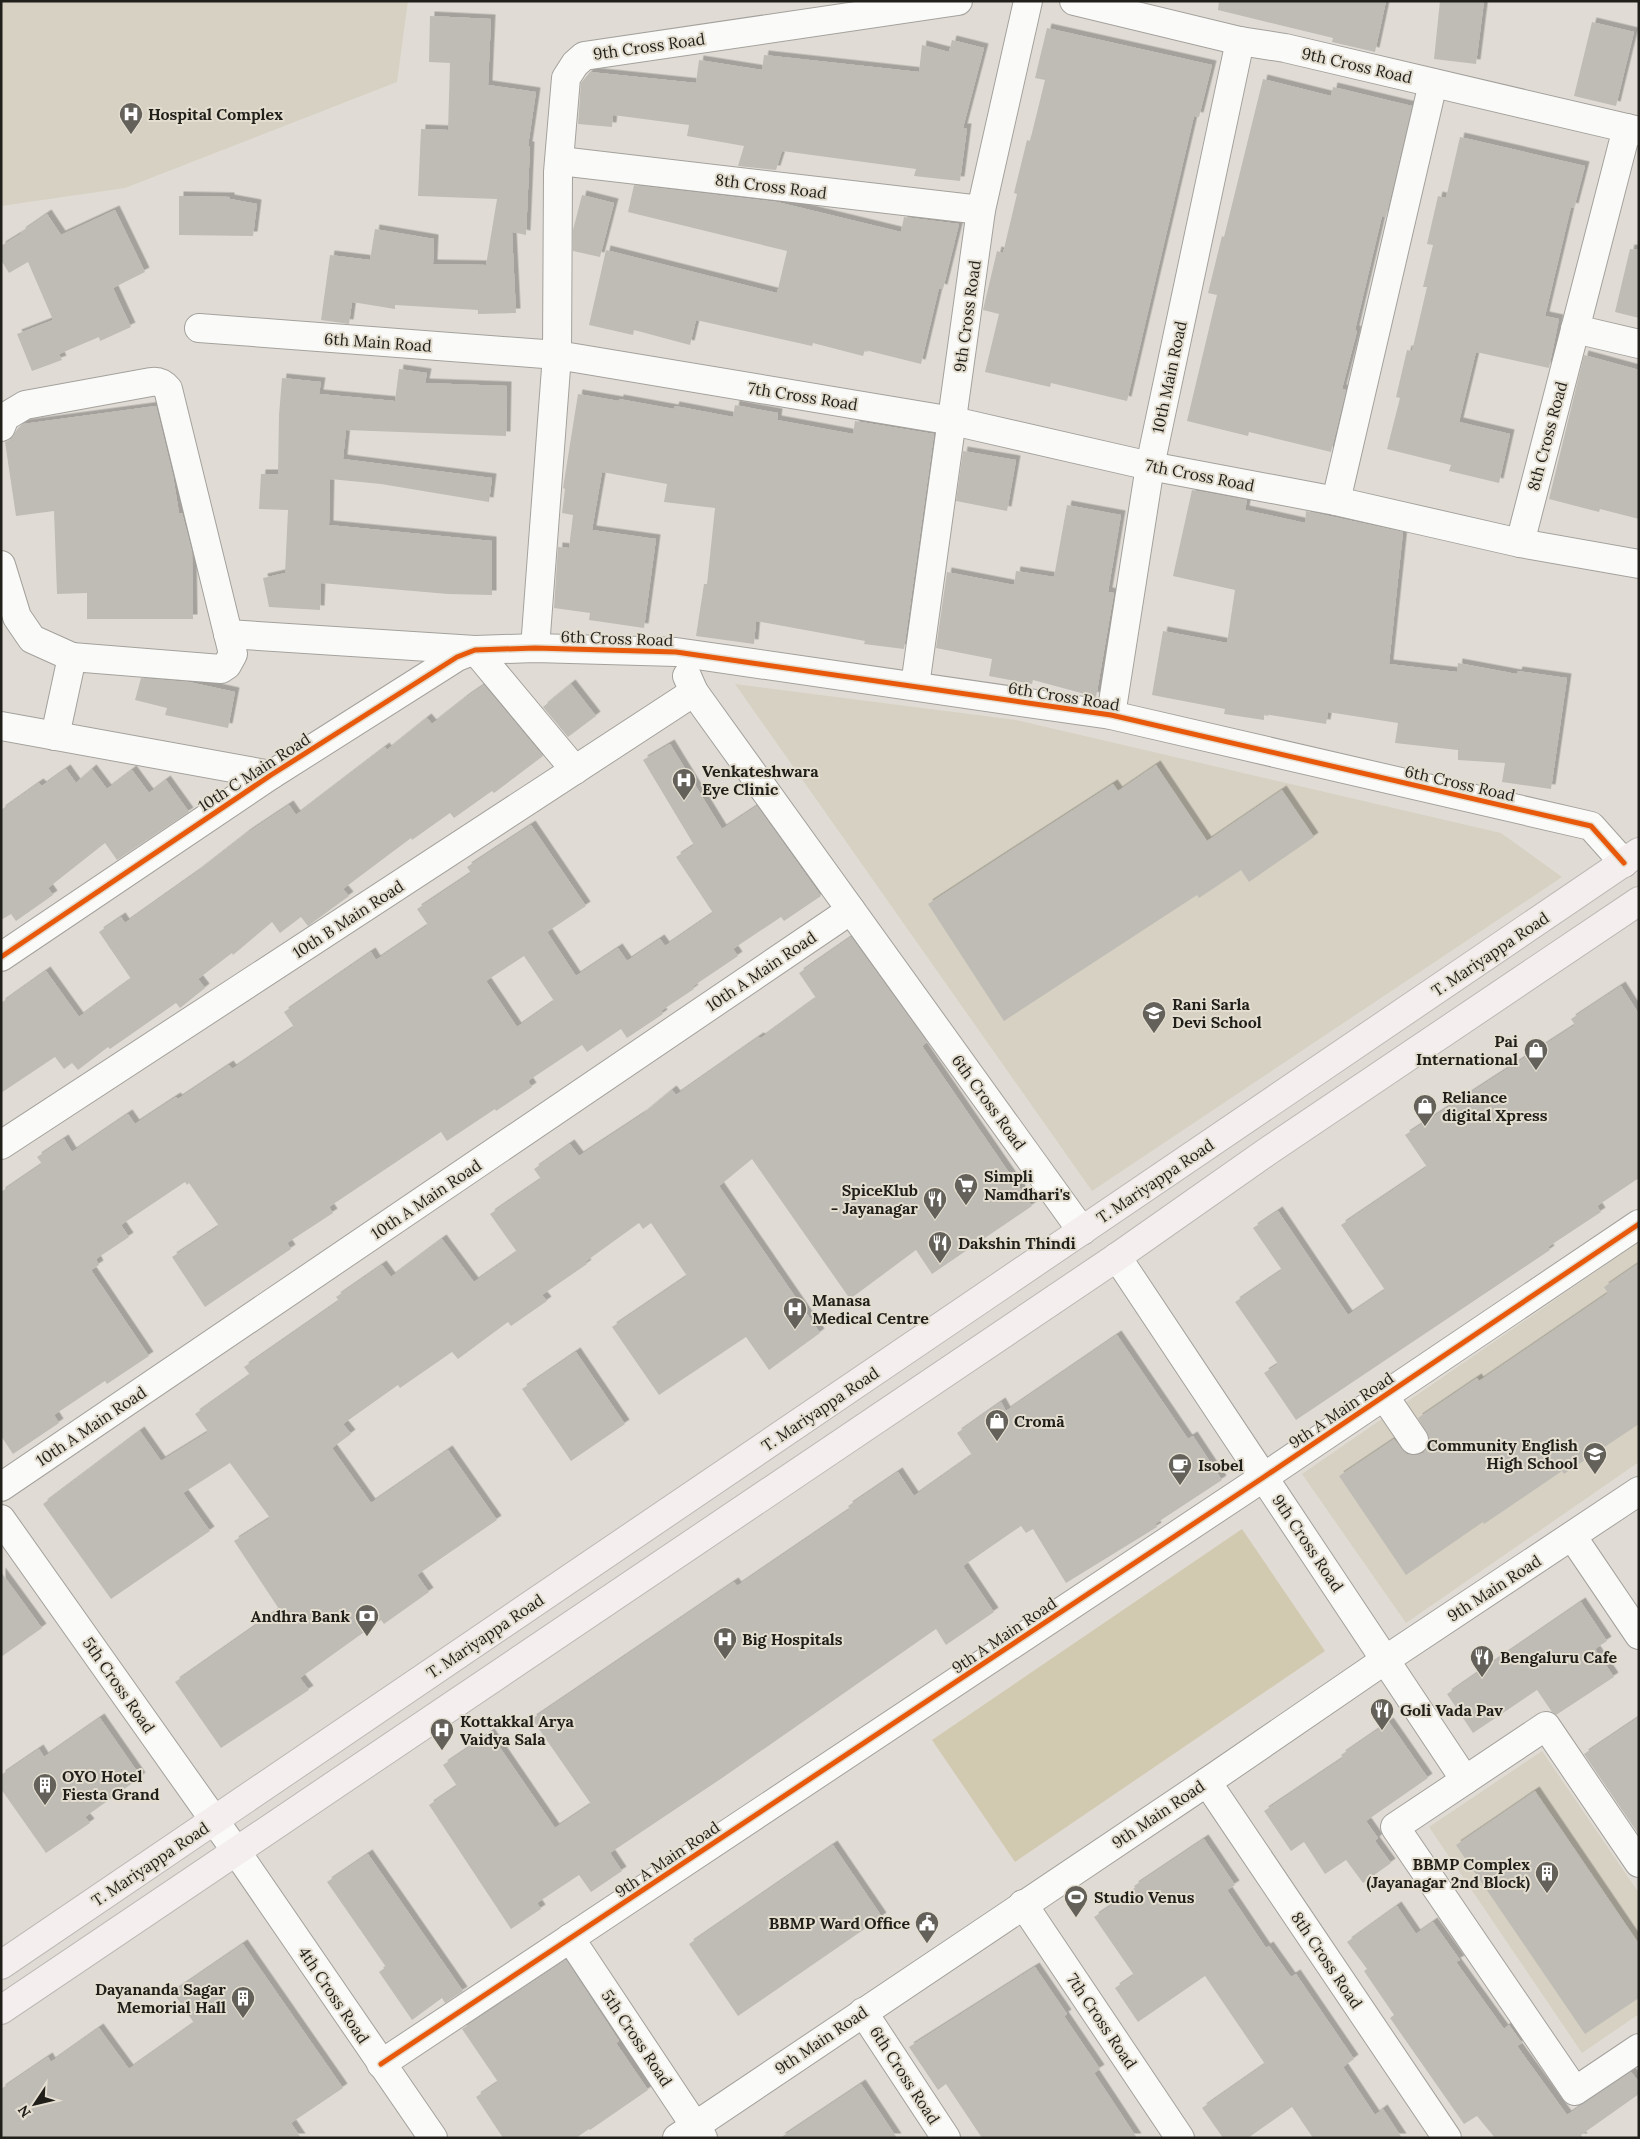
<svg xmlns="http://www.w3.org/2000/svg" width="1640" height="2139" font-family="Lora,serif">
<defs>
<filter id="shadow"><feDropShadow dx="4.5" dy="-4.5" stdDeviation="0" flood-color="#0004"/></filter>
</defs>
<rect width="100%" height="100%" fill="#e0dcd5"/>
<!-- built -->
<g fill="#d6d1c2">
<path d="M1,1h407l-11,81 -272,106 -124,18z"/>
<path d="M735,684l281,36 485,113 61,44 -470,314z"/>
<path d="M1639,1242v220l-233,161 -104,-149z"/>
<path d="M1542,1751l97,142v121l-57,39 -153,-226z"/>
</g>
<!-- green -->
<path fill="#d2c9b1" d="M1242,1529l83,122 -310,211 -83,-122z"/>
<!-- building -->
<g fill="#bfbcb6" fill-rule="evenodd" filter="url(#shadow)">
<path d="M1219,1h167l-11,51 -43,-10 1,-4 -115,-28z"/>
<path d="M1440,1h44l-8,63 -42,-5z"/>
<path d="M430,16l61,3 -3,66 48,7 -8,54h2l-4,89 -14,-3 4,81 -38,1v-4l-83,-5v4l-43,-7 -3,22 -28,-4 9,-65 40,5 5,-31 59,10 -1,25 53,1 11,-66 -79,-3 3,-67 27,1 2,-67 -21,-1z"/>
<path d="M1592,22l42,10 -18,74 -42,-10z"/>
<path d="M1047,28l165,37 -13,52 -5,-1 -67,285 -76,-18 -1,4 -65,-15 14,-58 -16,-4 14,-59 6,2 14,-59 -3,-1 13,-53 3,1 15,-61 -10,-2z"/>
<path d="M952,40l32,8 -21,80h4l-7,53 -46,-5 2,-7 -134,-18 -6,19 -38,-4 6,-20 -57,-10 2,-11 -76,-10 -1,12 -34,-3 3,-41 9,-11 106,11 3,-23 63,10 2,-15 155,17 3,-27 27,7z"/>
<path d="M1263,79l68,17 2,-9 79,19 -26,111 -4,-1 -27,114 2,1 -15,58 4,1 -15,62 -82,-20 -1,4 -61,-15 30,-126 -9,-2 14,-57 2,1z"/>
<path d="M1460,137l125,29 -11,42 -3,-1 -26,109 14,3 -10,49 -73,-16 -17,70 51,12 -11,49 -50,-12 2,-6 -64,-16 13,-51 -4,-1 11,-47 5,1 15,-64h-4l10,-42 -6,-1 11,-48 8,2z"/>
<path d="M634,185l143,17 124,30 3,-15 55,7 -16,65 -4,-1 -18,76 -56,-14 -2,6 -50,-13 -1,3 -116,-26 -6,25 -56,-15 -1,5 -44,-10 17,-75 171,43 10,-42 -159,-39z"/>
<path d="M582,195l32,8 -14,54 -27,-6v-21z"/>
<path d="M179,196l51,1v2l27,5 -4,32 -74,-1z"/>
<path d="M115,210l30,62 -32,16 18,39 -31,14 -1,-4 -40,17 3,6 -30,11 -15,-37 36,-14 -25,-58 -19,11 -8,-13v-14l21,-13 -1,-1 26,-18 14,21z"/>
<path d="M1630,249l9,1v68l-24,-6z"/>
<path d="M1584,355l55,15v149l-39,-10 -1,3 -50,-13z"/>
<path d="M399,369l28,4 -2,10 82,3 -1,50 -160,-6 -3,29 149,19 -3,24 -108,-18 -51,-5 -1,46 163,16v54l-44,-1 -127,-11 -1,27 -51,-3 -6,-29 22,-5 3,-63 -29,-1 2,-35h17l1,-59 3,-37 39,4 -2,12 76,7z"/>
<path d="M578,394l41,7v-2l55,10 1,-3 58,11 2,-12 43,8 -1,7 76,14 2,-13 79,13 -30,215 -40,-5 1,-3 -109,-20 -2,23 -58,-8 8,-52h3l8,-76 -51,-6 3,-18 -65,-12 -10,58 64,9 -12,89 -55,-8 1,-7 -36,-5 4,-61 11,1 4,-33 -11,-2 3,-24 -2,-1z"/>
<path d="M156,406l17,70 6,37h3l10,39 1,67h-106v-26l-30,1 -3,-83 -38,5 -11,-74 6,-3 7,-11 5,-4z"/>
<path d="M963,451l53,9 -9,51 -51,-10z"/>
<path d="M1192,490l55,10 -2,10 60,13 1,-12 97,21 -14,132 68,8 1,-9 59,11 1,-3 49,7 -16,111 -49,-7 3,-19 -47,-3v-10l-63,-7 3,-20 -70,-11 -2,12 -62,-10v6l-40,-6 1,-5 -73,-14 11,-64 64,12 8,-53 -62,-14z"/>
<path d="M1067,505l54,10 -13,77 6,1 -18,104 -63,-17 -1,4 -43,-8 3,-17 -56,-11 11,-76 67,13 2,-14 38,6z"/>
<path d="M141,678l48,4 46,10 -7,36 -63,-13 2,-7 -32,-8z"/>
<path d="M571,684l25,32 -28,21 -25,-30z"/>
<path d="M484,685l59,71 -49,37 -2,-2 -38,27 -4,-5 -38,27 -1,-2 -68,51 6,7 -41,30 -7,-9 -21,16 -8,-11 -39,33 -1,-2 -34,26 7,9 -25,20 -4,-5 -66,46 -2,-2 -30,23 -6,-7 -8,6 -9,-12 -54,36v-90l45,-32 33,46 52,-38 -32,-47 22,-15 4,6 72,-51 50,-39 42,-28 7,10 89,-68 2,3 40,-32 5,6 33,-26z"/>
<path d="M670,744l52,85 35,-23 64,90 -37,25 -3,-4 -48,32 5,7 -46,31 2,2 -33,22 2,3 -36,24 -6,-9 -34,23 -5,-7 -54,36 4,6 -36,24 -1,-2 -48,32 -6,-9 -112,75 4,6 -46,30 4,6 -86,58 -33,-50 47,-31 -30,-43 -2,2 -2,-3 -64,43 8,12 -33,22 3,6 -8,5 58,86 -42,28 -2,-3 -51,34 5,8 -46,31 -12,-18v-244l41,-28 -5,-7 27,-18 8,13 56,-38 7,10 41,-27 2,2 51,-34 3,4 62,-42 -10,-15 87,-60 5,8 52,-35 -11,-16 54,-36 -4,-6 64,-42 55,81 -39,26 29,44 42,-28 9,13 33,-22 5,7 48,-33 -37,-56 18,-12 -51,-85zM524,956l30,45 -37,26 -31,-46z"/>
<path d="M1156,765l51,76 75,-51 32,47 -65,45 -8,-12 -42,28 -2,-3 -193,126 -76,-117 185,-120 5,7z"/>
<path d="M66,769l10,14 16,-14 15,20 25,-19 17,23 17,-13 23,32 -72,48 -12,-17 -57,45 5,7 -37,26 -5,-7 -10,6v-110l38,-27 3,3z"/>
<path d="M851,937l76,105 -5,4 110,160 -100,68 -16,-24 -66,49 -98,-140 -33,27 101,147 -51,37 -23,-33 -87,58 -47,-68 75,-51 -36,-53 -8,6 -4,-6 -54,39 2,2 -45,31 5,6 -36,25 -3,-4 -50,37 -6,-7 -52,36 -2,-3 -55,39 8,10 -19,14 39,55 77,-53 49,70 -80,55 12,17 -45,32 -3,-4 -81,58 9,12 -88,58 -46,-66 104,-73 -45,-68 36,-23 -40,-55 -47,30 27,38 -99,68 -68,-95 97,-73 21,30 47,-29 -13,-18 55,-39 -6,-8 95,-66 -3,-4 46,-32 9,12 51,-38 32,43 43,-30 -27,-38 51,-35 -7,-10 36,-25 9,12 64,-42 29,-24 4,5 83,-58 2,1 55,-40 -17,-25z"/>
<path d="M1621,986l18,28v164l-42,28 4,6 -53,35 2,3 -254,170 -32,-47 14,-9 -43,-62 47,-32 -29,-42 25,-17 70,104 37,-25 -44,-65 86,-58 -22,-32 170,-110 -4,-6z"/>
<path d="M1639,1263v161l-75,50 -2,-3 -78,53 -1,-2 -77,53 -67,-99 55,-37 13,15 9,1 7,-2 5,-7 1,-8 -11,-20 59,-40 2,3 129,-88 -4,-6z"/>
<path d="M1117,1335l71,104 5,-3 29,44 -67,44 2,3 -91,56 -33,-54 -7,4 -5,-7 -58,40 31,46 -48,33 -10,-16 -211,147 -115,77 12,18 -31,21 -12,-17 -42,28 4,6 -30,20 -82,-124 28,-19 -14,-21 47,-32 65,95 36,-24 -59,-85 202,-137 3,4 113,-77 -2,-3 50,-34 16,24 58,-41 -15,-22 44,-31 5,9z"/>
<path d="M576,1352l49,72 -54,37 -49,-72z"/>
<path d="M1,1572l41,56 -41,29z"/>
<path d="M1581,1602l26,39 -12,8 19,28 -58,38 -4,-3 -15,-22 -64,43 -26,-39z"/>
<path d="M1639,1717v118l-55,-81z"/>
<path d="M100,1718l41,59 -56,40 5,6 -44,30 -45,-64v-14l38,-26 5,8z"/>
<path d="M1389,1722l39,56 -62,43 12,17 -3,3 16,22 -28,20 -17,-23 -21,14 -21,-32 -13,9 -27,-40 79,-53 -2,-3z"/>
<path d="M1535,1791l104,153v54l-54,36 -129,-189z"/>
<path d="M1204,1839l31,46 -8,5 39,58 3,-2 22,31 5,-3 58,85 -11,8 32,48 8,-6 19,29h-89l-21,-31 -44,31h-25l-21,-30 63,-44 -60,-88 -67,46 -23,-34 19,-13 -40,-58 42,-28 -2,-3z"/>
<path d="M833,1845l49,72 -144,99 -49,-72z"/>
<path d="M368,1854l95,137 -18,12 -3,-5 -30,22 -33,-48 7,-5 -59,-85z"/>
<path d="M1397,1906l19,28 17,-12 27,38 -4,2 48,67 5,-4 13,18 -5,3 50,69 64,-43 8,10v12l-58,41 2,3h-88l-18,-22 -13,8 -74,-106 4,-3 -30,-44 3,-2 -20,-27z"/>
<path d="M243,1944l100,144 -52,35 10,15h-300v-49l47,-32 3,5 48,-34 30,41 65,-46 -21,-31z"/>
<path d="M566,1960l53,81 -3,2 32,47 -58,40 -1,-1 -13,9h-73l-27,-41 22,-15 -36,-53z"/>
<path d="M1035,1967l32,47 -3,2 36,53 -6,4 43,65h-155l-36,-54 -8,6 -29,-43z"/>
<path d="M861,2084l36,54h-117z"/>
</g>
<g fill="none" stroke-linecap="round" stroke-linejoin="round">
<!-- minor casing -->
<g stroke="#a4a19c" stroke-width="30">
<g id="minor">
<path d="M1074,1l166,40 45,7 354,83"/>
<path d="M560,161l421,49"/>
<path d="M199,328l358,27 1,-183 8,-94 9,-14 9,-8 374,-55"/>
<path d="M1575,329l64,15"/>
<path d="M1,427l4,-10 20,-12 126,-23c7,-1 12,1 17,7l65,265 -6,11 -6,4 -149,-12 -17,79"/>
<path d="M1336,501l97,-418"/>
<path d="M1520,543l107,-415"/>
<path d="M1,565l16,52 15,22 40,18"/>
<path d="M228,634l247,16 100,120"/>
<path d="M535,648l22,-293 396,66 197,45 186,35 184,42 119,21"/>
<path d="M687,676l7,16 388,539"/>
<path d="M915,686l66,-476 47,-209"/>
<path d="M1111,715l39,-249 90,-425"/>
<path d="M1,726l270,49"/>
<path d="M1,957l270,-182 186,-118 18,-7 60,-2 141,4 435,63 480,111 33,37"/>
<path d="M1,1145l693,-453"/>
<path d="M1117,1257l348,523"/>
<path d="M1384,1396l30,44"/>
<path d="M1,1487l850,-577"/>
<path d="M1,1519l235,332 197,287"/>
<path d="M1572,1536l67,99"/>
<path d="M1207,1782l240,356"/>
<path d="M1639,1863l-93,-137 -151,101 180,264 64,-43"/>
<path d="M1023,1904l157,234"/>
<path d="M570,1938l133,200"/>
<path d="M863,2012l83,126"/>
<path d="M381,2064l883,-587 375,-253"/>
<path d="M677,2138l530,-356 178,-122 254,-169"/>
</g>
</g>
<!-- major casing -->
<g stroke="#bbb9b5" stroke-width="30">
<g id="major">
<path d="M1,1965l1638,-1113"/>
<path d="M1,2010l1116,-753 151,-106 371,-250"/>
</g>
</g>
<!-- minor -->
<use href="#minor" stroke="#fafaf9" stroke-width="28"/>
<!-- major -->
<use href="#major" stroke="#f4efee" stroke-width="28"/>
<!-- cycleway casing -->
<g stroke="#e4ded0" stroke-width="8">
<g id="cycleway">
<path d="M1,957l270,-182 186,-118 18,-7 60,-2 141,4 435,63 480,111 33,37"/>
<path d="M381,2064l883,-587 375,-253"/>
</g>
</g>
<!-- cycleway -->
<use href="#cycleway" stroke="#e8590c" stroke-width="5"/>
</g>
<!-- icons -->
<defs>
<g id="hospital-pin" transform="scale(1.25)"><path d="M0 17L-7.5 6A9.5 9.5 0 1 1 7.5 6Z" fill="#64615b" stroke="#e4ded0"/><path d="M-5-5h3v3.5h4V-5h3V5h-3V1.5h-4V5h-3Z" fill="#fff"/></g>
<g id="school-pin" transform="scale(1.25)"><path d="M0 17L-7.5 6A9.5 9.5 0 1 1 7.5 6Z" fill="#64615b" stroke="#e4ded0"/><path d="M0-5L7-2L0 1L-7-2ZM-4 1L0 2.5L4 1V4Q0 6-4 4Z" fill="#fff"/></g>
<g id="shop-pin" transform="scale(1.25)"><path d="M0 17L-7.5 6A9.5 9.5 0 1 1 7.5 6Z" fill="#64615b" stroke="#e4ded0"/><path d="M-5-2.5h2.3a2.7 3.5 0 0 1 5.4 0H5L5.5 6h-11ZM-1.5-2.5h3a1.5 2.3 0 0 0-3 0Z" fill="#fff"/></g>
<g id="supermarket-pin" transform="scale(1.25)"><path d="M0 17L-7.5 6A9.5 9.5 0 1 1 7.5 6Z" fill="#64615b" stroke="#e4ded0"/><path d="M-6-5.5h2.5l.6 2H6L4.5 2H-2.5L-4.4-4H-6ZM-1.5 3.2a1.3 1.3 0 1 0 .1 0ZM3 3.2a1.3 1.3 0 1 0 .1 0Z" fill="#fff"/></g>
<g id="restaurant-pin" transform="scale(1.25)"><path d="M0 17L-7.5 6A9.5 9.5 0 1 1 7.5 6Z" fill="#64615b" stroke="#e4ded0"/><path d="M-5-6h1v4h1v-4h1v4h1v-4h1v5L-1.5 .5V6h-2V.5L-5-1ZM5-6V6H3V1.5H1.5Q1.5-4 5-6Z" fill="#fff"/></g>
<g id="cafe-pin" transform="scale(1.25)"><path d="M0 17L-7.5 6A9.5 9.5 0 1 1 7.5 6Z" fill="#64615b" stroke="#e4ded0"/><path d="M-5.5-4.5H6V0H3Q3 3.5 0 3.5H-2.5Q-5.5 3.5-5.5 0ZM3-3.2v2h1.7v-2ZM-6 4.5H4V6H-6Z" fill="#fff"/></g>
<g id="bank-pin" transform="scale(1.25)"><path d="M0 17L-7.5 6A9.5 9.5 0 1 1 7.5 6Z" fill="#64615b" stroke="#e4ded0"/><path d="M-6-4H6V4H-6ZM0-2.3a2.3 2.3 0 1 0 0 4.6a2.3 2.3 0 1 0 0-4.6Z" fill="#fff"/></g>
<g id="building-pin" transform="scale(1.25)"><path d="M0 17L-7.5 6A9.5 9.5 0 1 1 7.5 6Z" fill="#64615b" stroke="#e4ded0"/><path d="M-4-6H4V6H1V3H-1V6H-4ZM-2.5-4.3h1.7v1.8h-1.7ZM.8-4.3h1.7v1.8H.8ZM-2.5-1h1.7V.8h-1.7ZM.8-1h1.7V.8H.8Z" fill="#fff"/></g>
<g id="stadium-pin" transform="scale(1.25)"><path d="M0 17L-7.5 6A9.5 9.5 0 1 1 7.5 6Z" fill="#64615b" stroke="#e4ded0"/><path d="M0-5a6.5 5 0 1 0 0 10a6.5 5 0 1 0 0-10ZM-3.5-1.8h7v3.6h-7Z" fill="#fff"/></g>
<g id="civic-pin" transform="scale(1.25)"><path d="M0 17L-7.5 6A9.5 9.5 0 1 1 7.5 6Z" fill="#64615b" stroke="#e4ded0"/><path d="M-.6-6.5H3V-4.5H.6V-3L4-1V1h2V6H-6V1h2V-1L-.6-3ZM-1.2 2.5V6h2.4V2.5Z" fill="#fff"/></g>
</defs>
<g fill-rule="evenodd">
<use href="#hospital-pin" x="131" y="114"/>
<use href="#hospital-pin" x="684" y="780"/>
<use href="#school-pin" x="1154" y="1013"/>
<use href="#shop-pin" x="1536" y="1050"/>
<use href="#shop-pin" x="1425" y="1106"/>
<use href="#supermarket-pin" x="966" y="1185"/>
<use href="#restaurant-pin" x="935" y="1199"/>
<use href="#restaurant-pin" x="940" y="1243"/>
<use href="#hospital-pin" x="795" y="1309"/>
<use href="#shop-pin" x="997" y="1421"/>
<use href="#school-pin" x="1595" y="1454"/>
<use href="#cafe-pin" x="1180" y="1465"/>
<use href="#bank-pin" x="367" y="1616"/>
<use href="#hospital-pin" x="725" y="1639"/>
<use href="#restaurant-pin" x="1482" y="1657"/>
<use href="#restaurant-pin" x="1382" y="1710"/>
<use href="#hospital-pin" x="442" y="1730"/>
<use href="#building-pin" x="45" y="1785"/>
<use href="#building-pin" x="1547" y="1873"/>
<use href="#stadium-pin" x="1076" y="1897"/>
<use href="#civic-pin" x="927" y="1923"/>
<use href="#building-pin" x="243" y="1998"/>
</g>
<g text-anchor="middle" stroke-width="4" stroke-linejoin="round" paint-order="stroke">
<!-- street labels -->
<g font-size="16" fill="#211f1a" stroke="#e4ded0">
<text transform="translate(649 46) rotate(-8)" y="6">9th Cross Road</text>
<text transform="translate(1357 65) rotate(13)" y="6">9th Cross Road</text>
<text transform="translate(771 186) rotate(7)" y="6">8th Cross Road</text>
<text transform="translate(967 316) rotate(-82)" y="6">9th Cross Road</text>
<text transform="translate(378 342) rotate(4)" y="6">6th Main Road</text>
<text transform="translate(1169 377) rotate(-78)" y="6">10th Main Road</text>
<text transform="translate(803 396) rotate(9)" y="6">7th Cross Road</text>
<text transform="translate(1547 436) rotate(-75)" y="6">8th Cross Road</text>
<text transform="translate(1200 475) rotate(11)" y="6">7th Cross Road</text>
<text transform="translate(617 638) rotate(2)" y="6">6th Cross Road</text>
<text transform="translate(1064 696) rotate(9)" y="6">6th Cross Road</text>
<text transform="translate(254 772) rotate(-33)" y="6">10th C Main Road</text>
<text transform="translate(1460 783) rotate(13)" y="6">6th Cross Road</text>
<text transform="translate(348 919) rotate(-33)" y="6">10th B Main Road</text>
<text transform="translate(1490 954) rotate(-34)" y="6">T. Mariyappa Road</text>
<text transform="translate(761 971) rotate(-34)" y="6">10th A Main Road</text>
<text transform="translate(989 1102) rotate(54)" y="6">6th Cross Road</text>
<text transform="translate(1155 1181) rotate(-34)" y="6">T. Mariyappa Road</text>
<text transform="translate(426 1199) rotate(-34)" y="6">10th A Main Road</text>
<text transform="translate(820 1409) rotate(-34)" y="6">T. Mariyappa Road</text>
<text transform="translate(1341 1410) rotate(-34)" y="6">9th A Main Road</text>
<text transform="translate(91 1426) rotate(-34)" y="6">10th A Main Road</text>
<text transform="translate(1308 1543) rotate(56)" y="6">9th Cross Road</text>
<text transform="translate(1494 1588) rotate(-33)" y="6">9th Main Road</text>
<text transform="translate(1004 1635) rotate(-34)" y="6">9th A Main Road</text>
<text transform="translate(485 1636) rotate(-34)" y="6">T. Mariyappa Road</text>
<text transform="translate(119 1685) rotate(55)" y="6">5th Cross Road</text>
<text transform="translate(1158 1814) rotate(-34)" y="6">9th Main Road</text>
<text transform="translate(667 1859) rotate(-34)" y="6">9th A Main Road</text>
<text transform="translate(150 1864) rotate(-34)" y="6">T. Mariyappa Road</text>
<text transform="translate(1327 1960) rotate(56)" y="6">8th Cross Road</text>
<text transform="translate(334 1995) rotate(56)" y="6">4th Cross Road</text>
<text transform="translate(1102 2021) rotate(56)" y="6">7th Cross Road</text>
<text transform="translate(637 2038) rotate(56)" y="6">5th Cross Road</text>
<text transform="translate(821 2040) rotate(-34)" y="6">9th Main Road</text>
<text transform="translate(905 2075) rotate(57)" y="6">6th Cross Road</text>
</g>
<!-- poi labels -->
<g font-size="16" font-weight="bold" fill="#211f1a" stroke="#e4ded0" text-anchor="start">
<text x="148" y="120">Hospital Complex</text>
<text x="702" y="777">Venkateshwara<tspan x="702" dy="18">Eye Clinic</tspan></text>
<text x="1172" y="1010">Rani Sarla<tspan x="1172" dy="18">Devi School</tspan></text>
<text x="1518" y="1047" text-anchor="end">Pai<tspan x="1518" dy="18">International</tspan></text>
<text x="1442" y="1103">Reliance<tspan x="1442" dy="18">digital Xpress</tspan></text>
<text x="984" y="1182">Simpli<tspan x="984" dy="18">Namdhari's</tspan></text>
<text x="918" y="1196" text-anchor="end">SpiceKlub<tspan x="918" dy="18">- Jayanagar</tspan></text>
<text x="958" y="1249">Dakshin Thindi</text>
<text x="812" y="1306">Manasa<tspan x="812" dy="18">Medical Centre</tspan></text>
<text x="1014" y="1427">Cromā</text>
<text x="1578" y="1451" text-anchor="end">Community English<tspan x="1578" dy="18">High School</tspan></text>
<text x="1198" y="1471">Isobel</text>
<text x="350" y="1622" text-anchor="end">Andhra Bank</text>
<text x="742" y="1645">Big Hospitals</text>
<text x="1500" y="1663">Bengaluru Cafe</text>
<text x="1400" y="1716">Goli Vada Pav</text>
<text x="460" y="1727">Kottakkal Arya<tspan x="460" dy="18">Vaidya Sala</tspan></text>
<text x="62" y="1782">OYO Hotel<tspan x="62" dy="18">Fiesta Grand</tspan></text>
<text x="1530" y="1870" text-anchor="end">BBMP Complex<tspan x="1530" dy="18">(Jayanagar 2nd Block)</tspan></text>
<text x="1094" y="1903">Studio Venus</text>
<text x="910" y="1929" text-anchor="end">BBMP Ward Office</text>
<text x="226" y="1995" text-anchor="end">Dayananda Sagar<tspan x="226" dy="18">Memorial Hall</tspan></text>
</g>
</g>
<!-- border -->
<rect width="1640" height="2139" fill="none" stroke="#211f1a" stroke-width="5"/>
<!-- north arrow -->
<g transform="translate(35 2104) rotate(235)" stroke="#e4ded0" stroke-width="4" paint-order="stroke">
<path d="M0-4L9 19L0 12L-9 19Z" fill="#211f1a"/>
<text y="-8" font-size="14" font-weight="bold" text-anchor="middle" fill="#211f1a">N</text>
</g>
</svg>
